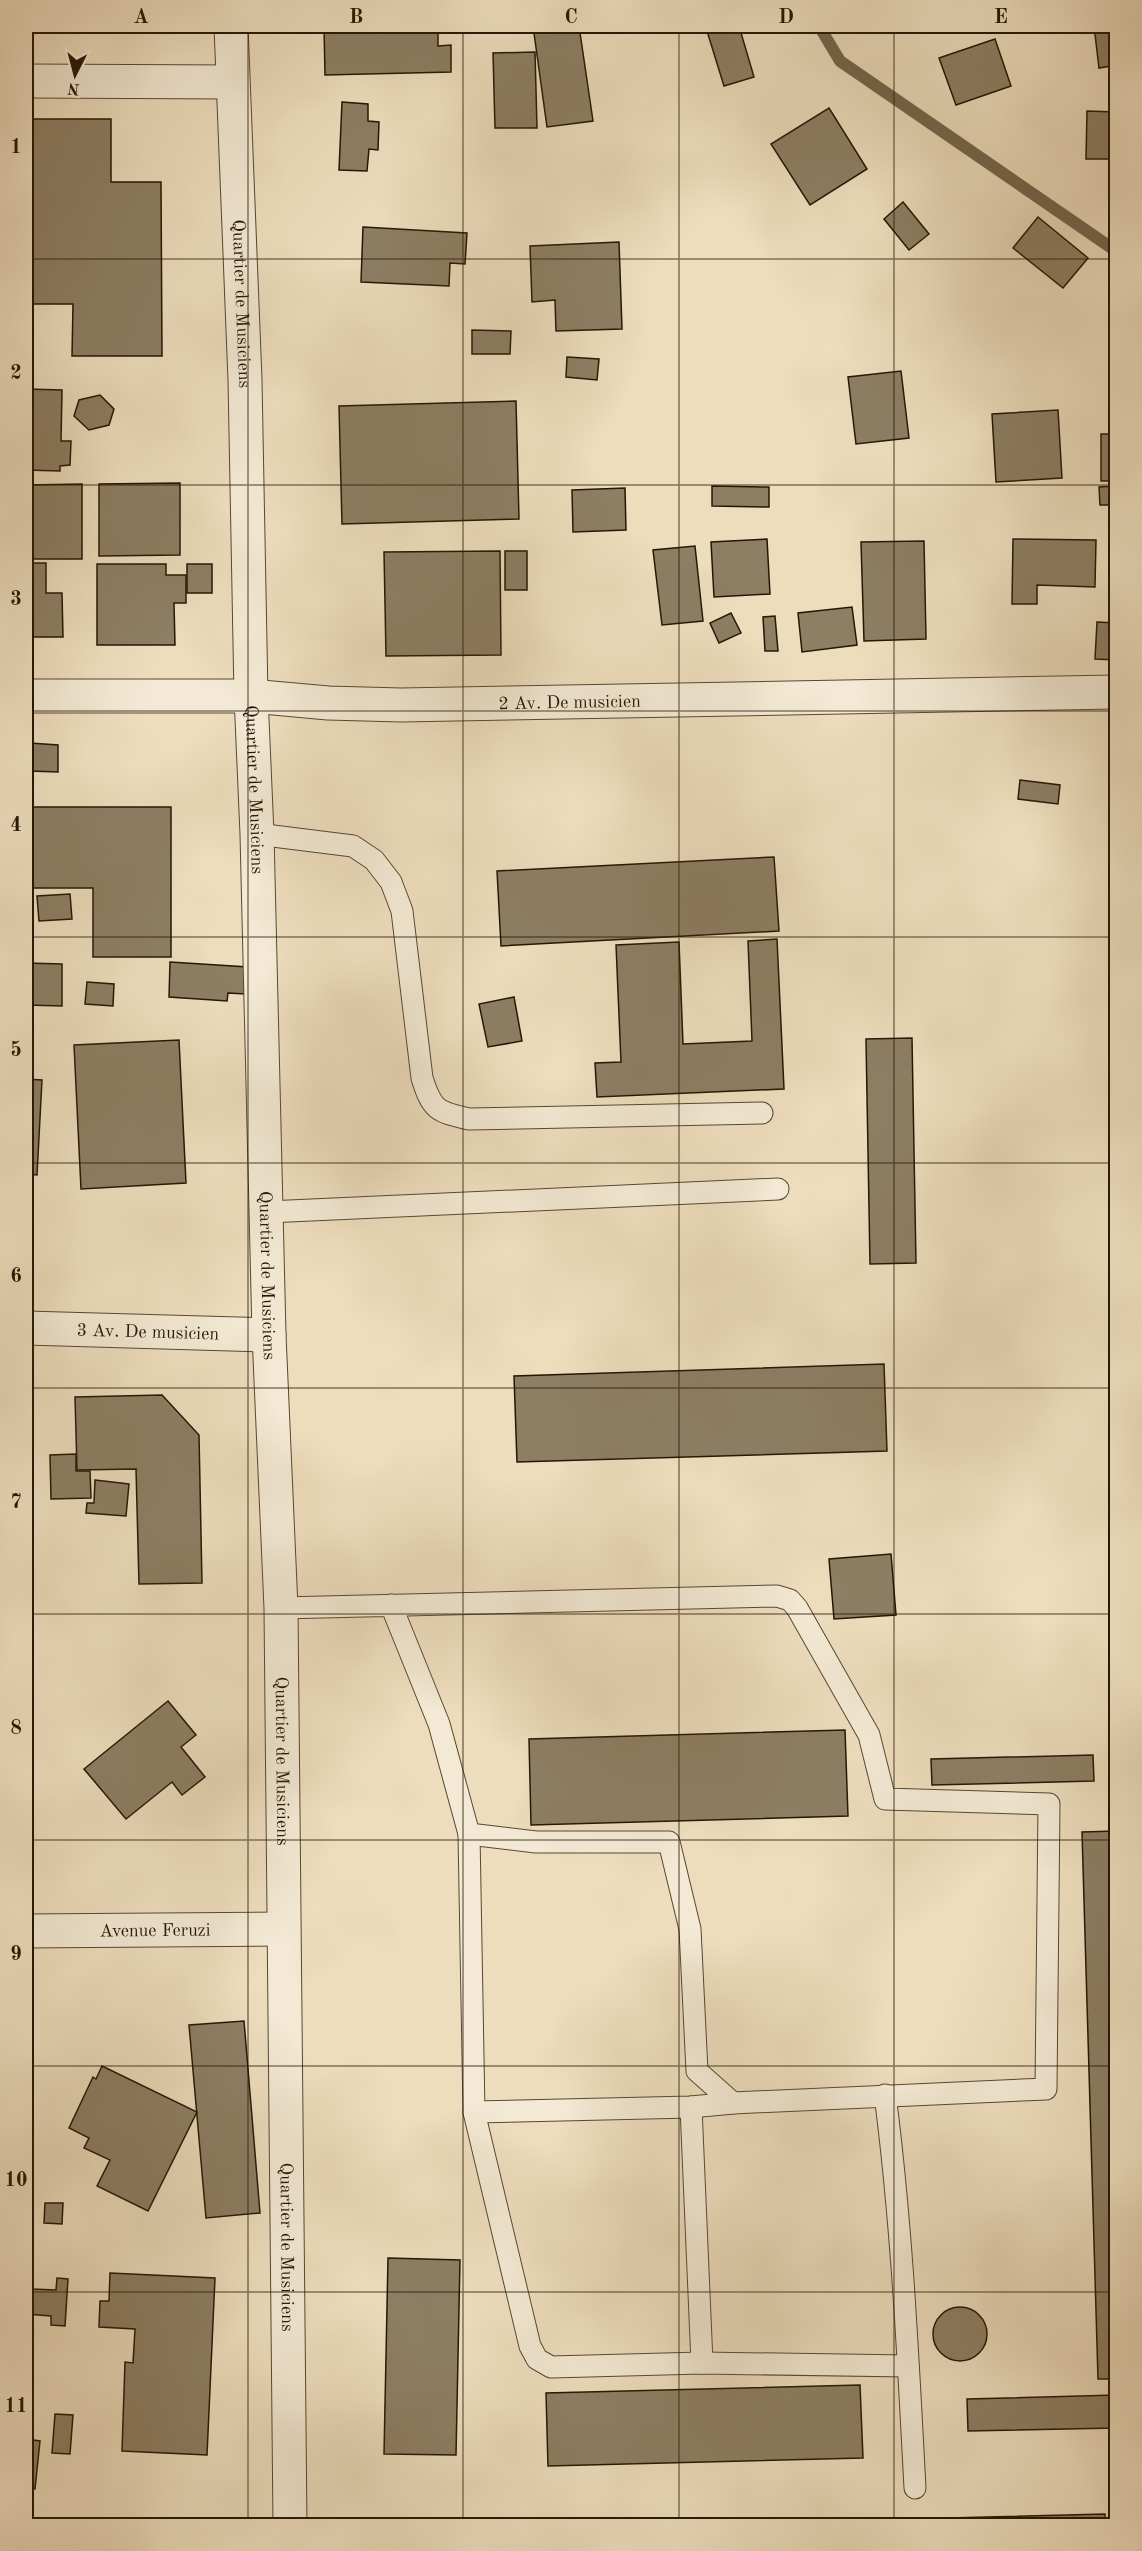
<svg xmlns="http://www.w3.org/2000/svg" width="1142" height="2551" font-family="'Old Standard TT',serif">
<rect width="100%" height="100%" fill="#edddbd"/>
<filter id="stains"><feTurbulence type="fractalNoise" baseFrequency=".00333" numOctaves="4"/><feColorMatrix values="0 0 0 0 .2 0 0 0 0 .09 0 0 0 0 .02 0 0 0 .5 -.17"/></filter>
<radialGradient id="worn" r=".72"><stop offset=".6" stop-color="#630" stop-opacity="0"/><stop offset="1" stop-color="#630" stop-opacity=".3"/></radialGradient>
<g fill="none" stroke-linecap="round" stroke-linejoin="round">
<!-- stream -->
<path stroke="#74664d" stroke-width="12" d="M819,26l21,35 276,190"/>
</g>
<!-- building -->
<g fill="#8d7e64" stroke="#241704" stroke-width="1.5">
<path d="M324,26h114v20l13,-1v27l-126,3z"/>
<path d="M533,26h46l14,95 -46,6z"/>
<path d="M724,26h15l15,51 -30,9 -17,-55z"/>
<path d="M1094,26h22v39l-17,3z"/>
<path d="M995,39l16,47 -55,19 -17,-47z"/>
<path d="M535,52l2,76h-42l-2,-75z"/>
<path d="M342,102l26,2v17l11,1 -1,28 -9,-1 -2,22 -28,-1z"/>
<path d="M829,108l38,61 -57,36 -39,-61z"/>
<path d="M1087,111l29,1v47h-30z"/>
<path d="M28,119h83v63h50l1,174h-90l1,-52h-44z"/>
<path d="M903,202l26,32 -20,16 -25,-31z"/>
<path d="M1038,217l50,41 -25,30 -50,-40z"/>
<path d="M363,227l104,6 -2,31 -15,-1 -1,23 -88,-4z"/>
<path d="M619,242l3,87 -66,2 -1,-31 -23,2 -2,-56z"/>
<path d="M472,330l39,1 -1,23h-38z"/>
<path d="M567,357l32,2 -2,21 -31,-3z"/>
<path d="M901,371l8,67 -53,6 -8,-67z"/>
<path d="M26,389l36,1 -1,51h10l-1,24 -10,1v5l-34,-1z"/>
<path d="M100,395l14,14 -5,16 -20,5 -15,-14 5,-16z"/>
<path d="M516,401l3,118 -177,5 -3,-118z"/>
<path d="M1058,410l4,68 -66,4 -4,-68z"/>
<rect x="1101" y="434" width="15" height="47"/>
<path d="M180,483v72l-81,1v-72z"/>
<path d="M82,484v75h-56v-74z"/>
<path d="M712,486l57,1v20l-57,-1z"/>
<path d="M1116,486v19h-16l-1,-18z"/>
<path d="M625,488l1,42 -53,2 -1,-42z"/>
<path d="M767,539l3,55 -56,3 -3,-55z"/>
<path d="M1013,539l83,1 -1,47 -58,-2v19h-25z"/>
<path d="M924,541l2,98 -62,2 -3,-99z"/>
<path d="M695,546l8,75 -41,4 -9,-75z"/>
<path d="M500,551l1,104 -115,1 -2,-104z"/>
<rect x="505" y="551" width="22" height="39"/>
<path d="M26,563h20v30h16l1,44h-37z"/>
<path d="M97,564h69v11h20v28h-12l1,42h-78z"/>
<rect x="187" y="564" width="25" height="29"/>
<path d="M852,607l5,38 -55,7 -4,-39z"/>
<path d="M731,613l10,20 -22,10 -9,-20z"/>
<path d="M775,616l3,35h-13l-2,-34z"/>
<path d="M1097,622l19,1v37l-21,-1z"/>
<path d="M30,743l28,2v27l-29,-1z"/>
<path d="M1020,780l40,5 -2,19 -40,-5z"/>
<path d="M30,807h141v150h-78v-69h-63z"/>
<path d="M774,857l5,74 -278,15 -4,-75z"/>
<path d="M70,894l2,25 -33,2 -2,-25z"/>
<path d="M777,939l7,150 -187,8 -2,-34 26,-1 -5,-117 63,-3 4,102 69,-3 -4,-100z"/>
<path d="M170,962l78,5 -2,27 -18,-1 -1,8 -58,-4z"/>
<path d="M26,963l36,1v42l-36,-1z"/>
<path d="M87,982l27,2 -1,22 -28,-2z"/>
<path d="M514,997l8,44 -34,6 -9,-43z"/>
<path d="M912,1038l4,225 -46,1 -4,-225z"/>
<path d="M179,1040l7,143 -105,6 -7,-144z"/>
<path d="M26,1079l16,1 -5,95 -11,-1z"/>
<path d="M884,1364l3,87 -370,11 -3,-86z"/>
<path d="M162,1395l37,40 3,148 -63,1 -3,-115 -59,1 -2,-73z"/>
<path d="M76,1454v17h14l1,27 -40,1 -1,-44z"/>
<path d="M95,1480l34,4 -3,32 -40,-3 1,-10h7z"/>
<path d="M891,1554l5,61 -62,4 -5,-60z"/>
<path d="M26,1567h6l-2,43h-4z"/>
<path d="M168,1701l28,34 -15,12 24,30 -23,18 -10,-13 -46,37 -42,-50z"/>
<path d="M845,1730l3,86 -317,9 -2,-86z"/>
<path d="M1093,1755l1,26 -162,4 -1,-26z"/>
<path d="M1116,1831v548h-18l-16,-547z"/>
<path d="M244,2021l16,192 -54,5 -17,-193z"/>
<path d="M102,2066l95,46 -49,99 -51,-25 13,-26 -26,-12 5,-10 -20,-10 24,-51 3,2z"/>
<path d="M45,2203h18l-1,21 -18,-1z"/>
<path d="M388,2258l72,2 -4,195 -72,-1z"/>
<path d="M27,2273l6,1 -1,15 24,1 1,-12 11,1 -3,47 -14,-1v-9l-25,-2z"/>
<path d="M110,2273l105,5 -8,177 -85,-4 3,-89 8,1 2,-34 -36,-2 1,-26h9z"/>
<circle cx="960" cy="2334" r="27"/>
<path d="M860,2385l3,73 -315,8 -2,-73z"/>
<path d="M1116,2395v33l-148,3 -1,-32z"/>
<path d="M55,2414l18,1 -3,39 -18,-1z"/>
<path d="M26,2439l14,2 -5,48 -9,-1z"/>
<path d="M1105,2514v12l-365,-3z"/>
</g>
<g fill="none" stroke-linecap="round" stroke-linejoin="round">
<!-- lane casing -->
<g stroke="#564832" stroke-width="23">
<g id="lane">
<path d="M257,834l96,12 21,14 17,22 11,29 20,167c10,32 15,34 47,41l293,-6"/>
<path d="M267,1212l511,-23"/>
<path d="M281,1608l496,-12 13,4 7,8 72,127 16,64 164,5 -3,285 -313,14 -36,-32 -7,-142 -21,-87h-133l-67,-8 -30,-110 -48,-119"/>
<path d="M469,1834l5,278 56,234 7,13 14,8 151,-4 206,3"/>
<path d="M885,2095c17,131 23,262 30,393"/>
<path d="M691,2107l11,256"/>
<path d="M474,2112l217,-5 42,-4"/>
</g>
</g>
<!-- street casing -->
<g stroke="#564832" stroke-width="35">
<g id="street">
<path id="s1" d="M231,26l14,354 6,316 6,138 12,501 12,273 9,918"/>
<path d="M26,81l206,1"/>
<path id="s2" d="M26,696h225l77,7 73,2 715,-13"/>
<path id="s3" d="M26,1328l243,7"/>
<path id="s4" d="M26,1931l257,-2"/>
</g>
</g>
<!-- lane -->
<use href="#lane" stroke="#f3e9d4" stroke-width="21"/>
<!-- street -->
<use href="#street" stroke="#f3e9d4" stroke-width="33"/>
</g>
<!-- grid -->
<path fill="none" stroke="#241704" stroke-width="1.5" stroke-opacity="0.55" d="M248,26v2500M463,26v2500M679,26v2500M894,26v2500M26,259h1090M26,485h1090M26,711h1090M26,937h1090M26,1163h1090M26,1388h1090M26,1614h1090M26,1840h1090M26,2066h1090M26,2292h1090"/>
<g text-anchor="middle" stroke-width="5" stroke-linejoin="round" paint-order="stroke">
<!-- street labels -->
<g font-size="18" fill="#241704" stroke="#f3e9d4">
<text dy="6" stroke="none"><textPath href="#s1" startOffset="278">Quartier de Musiciens</textPath></text>
<text dy="6" stroke="none"><textPath href="#s2" startOffset="544">2 Av. De musicien</textPath></text>
<text dy="6" stroke="none"><textPath href="#s1" startOffset="764">Quartier de Musiciens</textPath></text>
<text dy="6" stroke="none"><textPath href="#s1" startOffset="1250">Quartier de Musiciens</textPath></text>
<text dy="6" stroke="none"><textPath href="#s3" startOffset="122">3 Av. De musicien</textPath></text>
<text dy="6" stroke="none"><textPath href="#s1" startOffset="1736">Quartier de Musiciens</textPath></text>
<text dy="6" stroke="none"><textPath href="#s4" startOffset="129">Avenue Feruzi</textPath></text>
<text dy="6" stroke="none"><textPath href="#s1" startOffset="2222">Quartier de Musiciens</textPath></text>
</g>
</g>
<!-- margin -->
<rect width="1142" height="2551" fill="none" stroke="#edddbd" stroke-width="66"/>
<!-- north arrow -->
<g transform="translate(75 75) rotate(186)" stroke="#f3e9d4" stroke-width="4.5" paint-order="stroke">
<path d="M0-4.5L10 22L0 15L-10 22Z" fill="#241704"/>
<text y="-9" font-size="16" font-weight="bold" text-anchor="middle" fill="#241704">N</text>
</g>
<rect x="33" y="33" width="1076" height="2485" fill="none" stroke="#241704" stroke-width="2"/>
<g font-size="20" text-anchor="middle" font-weight="bold" fill="#241704">
<text x="141" y="23">A</text>
<text x="356" y="23">B</text>
<text x="571" y="23">C</text>
<text x="786" y="23">D</text>
<text x="1001" y="23">E</text>
<text x="16" y="153">1</text>
<text x="16" y="379">2</text>
<text x="16" y="605">3</text>
<text x="16" y="831">4</text>
<text x="16" y="1056">5</text>
<text x="16" y="1282">6</text>
<text x="16" y="1508">7</text>
<text x="16" y="1734">8</text>
<text x="16" y="1960">9</text>
<text x="16" y="2186">10</text>
<text x="16" y="2412">11</text>
</g>
<rect width="100%" height="100%" filter="url(#stains)"/>
<rect width="100%" height="100%" fill="url(#worn)"/>
</svg>
